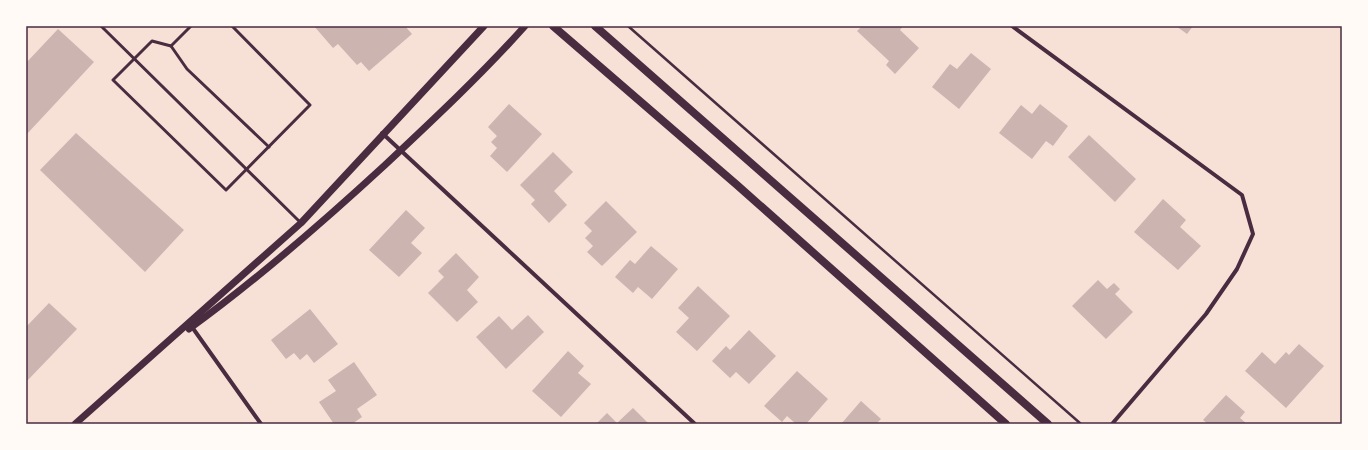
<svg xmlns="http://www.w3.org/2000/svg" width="1368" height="450" font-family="'Times New Roman',serif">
<rect width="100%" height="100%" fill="#f7e1d7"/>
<!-- building -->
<g fill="#ccb4b1">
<path d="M314,26h91l7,8 -43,37 -8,-9 -4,3 -19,-21 -5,4z"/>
<path d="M862,26h41l-3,4 19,18 -24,26 -9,-9 3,-4 -32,-30z"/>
<path d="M1176,26h17l-6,8z"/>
<path d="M58,29l36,33 -68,73v-72z"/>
<path d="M971,53l20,16 -32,40 -27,-22 18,-23 7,5z"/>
<path d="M509,104l33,30 -35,38 -17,-16 7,-8 -6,-6 6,-6 -9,-9z"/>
<path d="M1040,104l28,22 -15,20 -7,-5 -14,18 -33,-26 22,-28 11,9z"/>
<path d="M76,133l108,97 -39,42 -105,-102z"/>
<path d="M1089,135l47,44 -21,23 -47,-45z"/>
<path d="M553,152l20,20 -19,19 13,14 -18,18 -18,-19 4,-4 -15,-15z"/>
<path d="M1163,199l23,21 -6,7 21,19 -23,24 -44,-38z"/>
<path d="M606,201l31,31 -35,34 -15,-14 6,-6 -8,-8 7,-7 -8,-8z"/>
<path d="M406,210l19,18 -14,15 11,10 -23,24 -30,-27z"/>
<path d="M651,246l27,23 -26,30 -14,-12 -5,6 -18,-16 15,-17 5,4z"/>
<path d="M456,253l23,24 -12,13 11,12 -21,20 -29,-29 16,-16 -6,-6z"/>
<path d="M1098,280l9,9 7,-6 6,6 -5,5 18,18 -27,27 -34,-33z"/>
<path d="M698,286l32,30 -33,35 -21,-19 13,-14 -11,-10z"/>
<path d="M49,303l28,26 -51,53v-55z"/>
<path d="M310,309l28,35 -24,19 -7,-9 -7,6 -6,-7 -8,6 -15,-19z"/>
<path d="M528,315l16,17 -38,37 -30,-32 23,-21 13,14z"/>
<path d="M749,330l27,26 -27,28 -13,-12 -6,6 -18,-17 14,-15 4,4z"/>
<path d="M1299,344l25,22 -38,42 -41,-37 17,-19 13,12 11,-12 3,3z"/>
<path d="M568,351l16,15 -6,7 13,11 -30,33 -29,-26z"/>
<path d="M354,362l23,33 -20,14 5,8 -10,7h-18l-15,-22 17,-11 -8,-11z"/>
<path d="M797,371l31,28 -22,25h-10l-9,-8 -5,6 -18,-16z"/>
<path d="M1226,395l19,17 -5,6 7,6h-39l-5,-4z"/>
<path d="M861,401l20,18 -5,5h-35z"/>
<path d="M633,408l16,16h-53l11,-11 10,10z"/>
</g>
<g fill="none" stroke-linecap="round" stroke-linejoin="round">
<!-- path -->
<path stroke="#4a2c40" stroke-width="2.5" d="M628,26l453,398"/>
<!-- service -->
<g stroke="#4a2c40" stroke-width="3">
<path d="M101,26l200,197"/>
<path d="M191,26l-20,20 -19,-5 -39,39 113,110 84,-85 -78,-79"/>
<path d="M171,46l16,23 82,78"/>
</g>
<!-- minor -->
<g stroke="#4a2c40" stroke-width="4">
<path d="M1012,26l230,169 11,39 -16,35 -31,45 -94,110"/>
<path d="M382,133l313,291"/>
<path d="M192,327l69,97"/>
</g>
<!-- tertiary -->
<g stroke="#4a2c40" stroke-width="7">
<path d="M189,329c69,-50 133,-106 196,-164 48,-45 96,-90 140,-139"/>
<path d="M75,424l226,-201 183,-197"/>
</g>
<!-- secondary -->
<g stroke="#4a2c40" stroke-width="8">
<path d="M553,26l184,159 269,239"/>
<path d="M595,26l453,398"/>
</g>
</g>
<!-- border -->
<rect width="1368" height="450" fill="none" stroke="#fffaf5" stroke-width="54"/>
<rect x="27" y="27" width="1314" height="396" fill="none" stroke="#4a2c40" stroke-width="1.5"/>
</svg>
